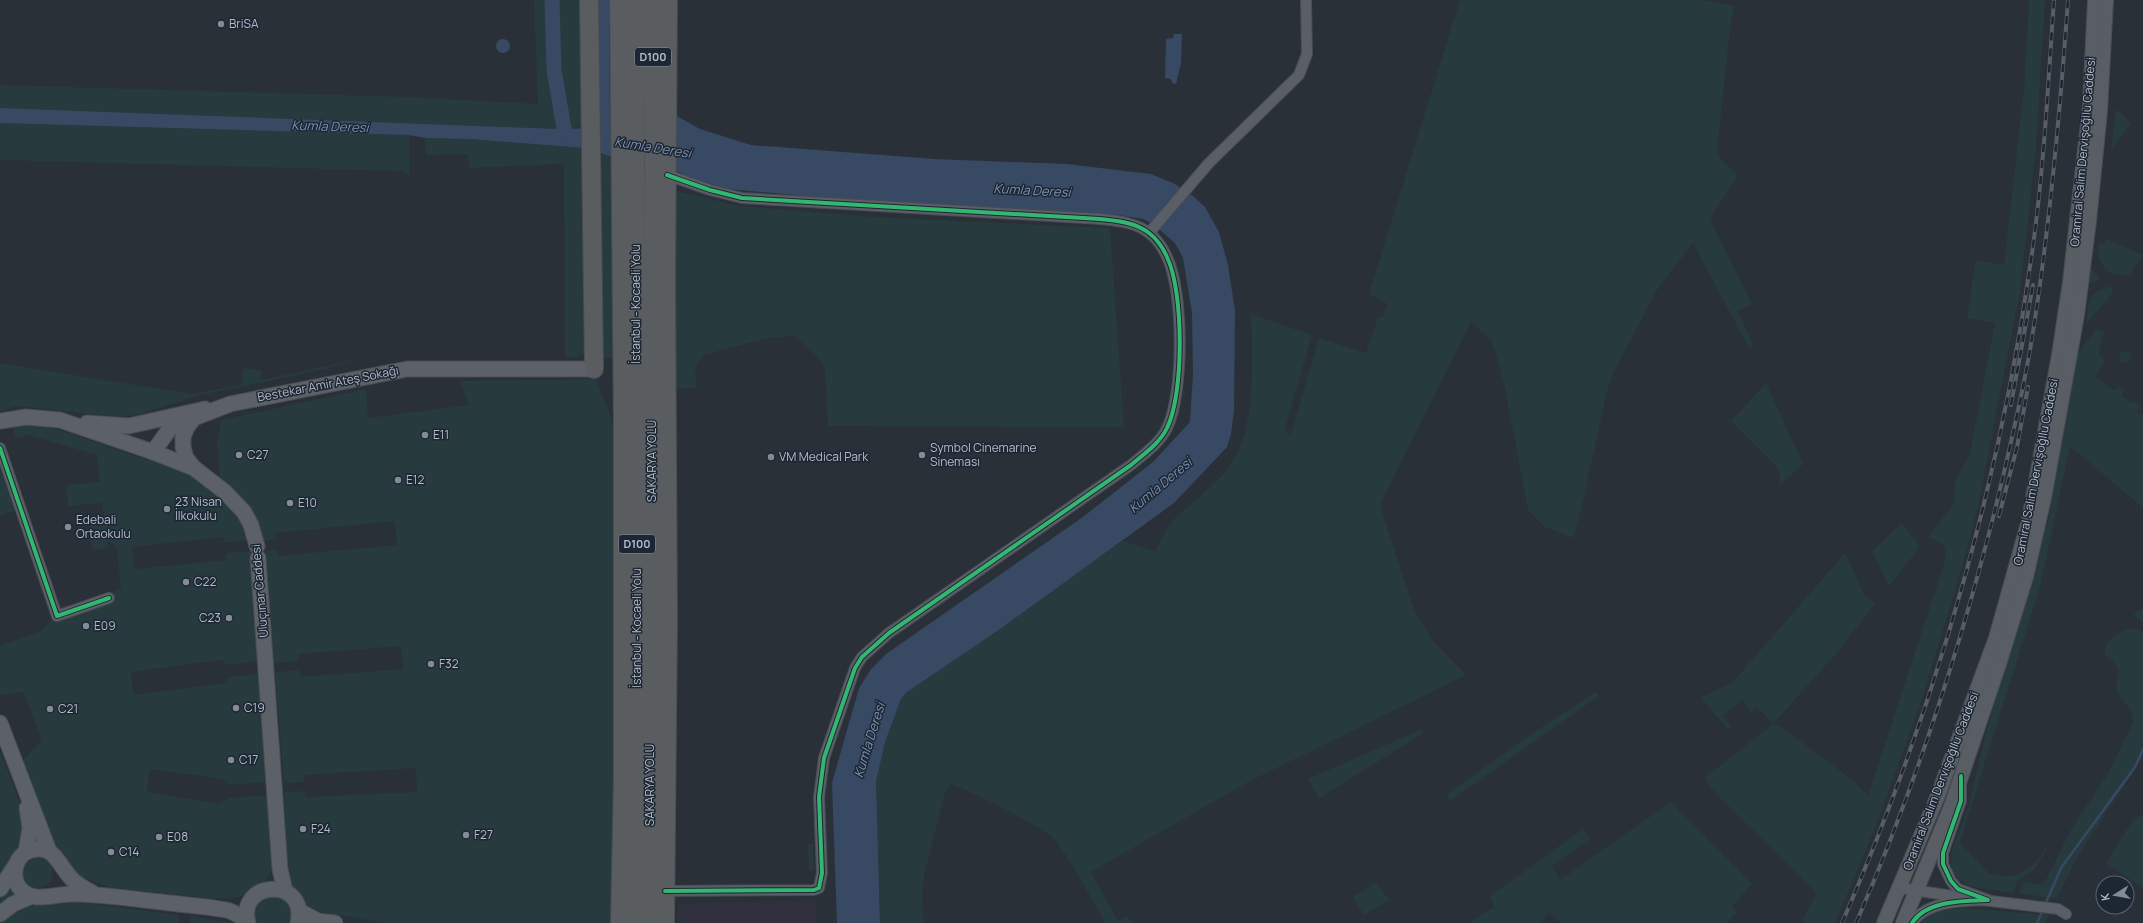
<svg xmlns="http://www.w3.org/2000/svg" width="2143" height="923" font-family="Manrope,sans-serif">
<rect width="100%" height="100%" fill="#2a3038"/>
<!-- medical -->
<path fill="#31303e" d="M816,900v23h-138v-19z"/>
<!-- green -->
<g fill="#273a3e">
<path d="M534,0h48v127l-22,2 -560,-21v-23l411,12 127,7z"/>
<path d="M1460,0h242l32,6 -4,23 -13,121 2,8 19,17 -28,44 42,85 -14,7 15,34 -4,3 -56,-105 -35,45 -43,82 -8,21 -25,115 -9,32 -28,-11 -17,-17 -23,-123 -13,-46 -21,-19 -91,183 34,105 20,32 32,33 -216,106 -159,91 27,49 9,-5 5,7h-27c-16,-28 -31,-59 -51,-84 -10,-12 -87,-50 -103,-55l-5,6 -22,85 -2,18 1,30h-43l-4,-141 9,-40 16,-43 6,-7 216,-151 32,10 12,-23 7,-9c18,-17 39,-32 54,-51 29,-35 24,-110 23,-154l61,21 -28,96 7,4 28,-97 47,15 12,-36h5l4,-13 -17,-10 1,-6z"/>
<path d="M2029,0h16l-9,146 -16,145 -42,216 -18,67 -39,128 -46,126 -40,95h-28l-4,-4 14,-26 -102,-100 -10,-15 68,-54 -16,-17 -6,5 -8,-12 -20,15 8,12 -4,1 -26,-30 32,-16 112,-129 19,41 11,10 -40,51 -62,69 10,4 71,53 14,15 77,-235c3,-17 -3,-17 -17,-24l26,-34 1,-21 15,-29 25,-130 -28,-5 9,-58 28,5 20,-175z"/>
<path d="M2116,109l15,14 -20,28z"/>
<path d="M0,123l409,12v40l-7,-4 -402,-11z"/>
<path d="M425,138l45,1 114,9 2,205 -9,4h-12l-1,-193 -95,4 -1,-14 -42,1z"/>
<path d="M594,151l19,6 3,147 -4,10 1,43 -5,2 -6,-1z"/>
<path d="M672,190l68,16 133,11 237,11 14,199 -296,-1 -3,-59 -13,-16 -17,-15 -28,2 -63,17 -9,12 2,21 -25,1z"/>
<path d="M2106,239l37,16 -13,19c-20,6 -36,-11 -31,-31h6z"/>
<path d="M2089,267l12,11 -14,7z"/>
<path d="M2107,286l6,2 -1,6 -26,30c2,-15 2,-35 21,-36z"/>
<path d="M2097,328l7,5 -5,20 6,8 -10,16 20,14 4,-4 5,4 -3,4 11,8 2,-3 7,6 -4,6 6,4v92l-73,-62 -30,141 -80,255 28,31c41,11 47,-12 68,-40l-22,37 -17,11 -4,12 -34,-5 -13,-4 -7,-4 -7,-11 -1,-17 18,-47 17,-72 62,-213 30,-167z"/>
<circle cx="2125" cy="357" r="6"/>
<path d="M359,359l-34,10 -128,27 -61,19 -17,2 -91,-10 -11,-1 -17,5v-48l191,31 50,-9 3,-17 18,3 -1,9z"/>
<path d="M596,379l20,51v344l-4,65 -1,84h-226l-70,-12 -10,-4 -10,-13 -4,-11 -4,-35 -3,-56 21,-1v6l112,-5 -1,-24 -112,7 1,7 -21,1 -9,-111 24,-2 1,7 103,-8 -2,-23 -103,8v7l-24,2 -9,-112 12,-2 1,7 119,-11 -2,-24 -120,12 1,6 -13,2 -6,-21 -8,-14 -29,-30 -3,-32 4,-24 145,-31 2,29 101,-13 -9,-24z"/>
<path d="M1766,383l37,81 -24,22 1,-7 -2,-11 -47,-47z"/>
<path d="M25,425h17l27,8 125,43 37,29 13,16 6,19 -25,3 -1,-6 -92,10 3,22 91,-9v-7l25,-2 7,110 -30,4 -7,-5 -90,12 2,23 91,-12 5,-6 30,-3 7,108 -35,3 -9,-6 -72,-10 -3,23 72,12 10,-6 38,-3 6,73 -8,14 -16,12 -16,4h-22l-100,-10 -28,-11 -22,-18 -38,-99 19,-20 -18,-48 -24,3v-49l41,-15 11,-12 5,-3 1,-4 63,-23 -4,-41 -10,-8 1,8 -16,2 -4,-33 16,-2 -2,-12 -34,3 -2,-21 34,-3 -3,-27 -68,-20 -13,3 -4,-12z"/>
<path d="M0,458l18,51 -18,7z"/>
<path d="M1902,523l18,24 -31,39 -17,-35z"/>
<path d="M2143,609v13l-10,-8z"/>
<path d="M2134,628l9,4v125l-67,102 -19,40 -38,-6 5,-11 16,3 6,-5 24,-49 39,-59 24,-50c-3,-26 -23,-19 -14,-51l-6,-10 -8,-6c-2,-17 16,-24 29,-27z"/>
<path d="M1596,692l3,4 -149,105 -3,-7 84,-60z"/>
<path d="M1422,729l2,4 -105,65 -11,-19z"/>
<path d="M0,751c9,26 30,67 24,94 -3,11 -18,29 -24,40z"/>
<path d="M1671,802l81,82 -20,23 5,5 -10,11h-166l-12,-11 -9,11h-71l25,-16 -4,-11 93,-67 7,10 -39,27 9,14z"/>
<path d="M2143,814v74l-37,-25 27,-43z"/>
<path d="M808,844h5l1,26h-5z"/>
<circle cx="38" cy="873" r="15"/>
<path d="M13,880l6,12 -19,16v-13z"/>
<path d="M1375,883l15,17 -26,15 -11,-18z"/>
<path d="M274,894l18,11 1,18h-39c-2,-19 2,-24 20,-29z"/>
<path d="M40,901l37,1 103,13 -2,8h-178v-2l17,-14z"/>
<path d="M1963,908l86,7 -4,8h-124c9,-14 28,-13 42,-15z"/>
<path d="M191,916l42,7h-43z"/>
</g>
<!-- water -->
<g fill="#384963">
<path d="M596,0h13l1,111h58l32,18 51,16 183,14 133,5 84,10 24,10 18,12 12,11 14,25 9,33 7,46 -1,99 -3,24 -4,13 -53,56 -174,126 -93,63 -6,7 -16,43 -9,40 4,141h-43l-5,-140 27,-95 12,-19 15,-15 197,-137 70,-55 37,-40 3,-48 -1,-61 -9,-55 -8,-15 -22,-19 -10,-5 -23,-4 -206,-9 -186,-17 -40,-12 -21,-11 -54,-9 -29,-9 -114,-9 -45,-1 -16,-3 -409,-12v-15l560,21 38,-1z"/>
<path d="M1174,34h8l-1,29 -5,21 -4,-1 -1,-4 -6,-1 1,-39 7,-1z"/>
<circle cx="503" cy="46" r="7"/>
</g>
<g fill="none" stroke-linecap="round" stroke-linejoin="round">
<!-- stream -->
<g stroke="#384963" stroke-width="2.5">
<path d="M2045,905l16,-37 74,-101 8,-18"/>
<path d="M2037,923l6,-13"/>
</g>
<!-- river -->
<path stroke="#384963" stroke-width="15" d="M552,0l2,70 11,64"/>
<!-- street casing -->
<g stroke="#484c53" stroke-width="12">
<g id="street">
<path d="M1149,233l60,-70 90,-88 8,-21 -1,-54"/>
<path d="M0,448l57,168 52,-18"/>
<path d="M1900,888l66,10"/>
<path d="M665,891l149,-1 5,-2 3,-15 -3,-76 5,-39 31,-90 7,-11 27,-24 242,-168c13,-11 29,-22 36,-37 17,-34 17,-136 0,-171 -4,-9 -10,-18 -18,-24 -14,-11 -32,-12 -49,-14l-358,-21 -32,-8 -43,-15"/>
<path d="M1982,900l76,9 8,5"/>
<path d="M1912,923c15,-23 52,-22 76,-23l-30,-11 -7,-8 -8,-17v-11l18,-52v-15"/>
</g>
</g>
<!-- secondary casing -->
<g stroke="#484c53" stroke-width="16">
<g id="secondary">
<path d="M1884,923l53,-125 59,-160 33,-118 30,-165 11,-73 20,-176 5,-106"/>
<path d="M1903,923l49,-119 47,-140 27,-87 18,-79 33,-183 12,-94 11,-110 6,-111"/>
</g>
</g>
<!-- primary casing -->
<g stroke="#484c55" stroke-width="17">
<g id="primary">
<path d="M0,421l26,-4 34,3 93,32 41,16 31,24 19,20 7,13 6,21"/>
<path d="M87,423l42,3 76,-17"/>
<path d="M153,452l18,-25 19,-12"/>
<path d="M194,468l-8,-10 -3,-11v-10l4,-10 7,-9 36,-14 177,-35h187"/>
<path d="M258,558l22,311 5,22"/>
<path d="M0,723l49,128"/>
<path d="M26,852l4,-24 -3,-20"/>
<path d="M0,889l15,-23"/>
<path d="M96,895c-8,-5 -17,-9 -23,-15 -13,-11 -18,-37 -41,-30 -24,6 -23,44 4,47 11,1 24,-3 36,-3 30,0 60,5 90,8 21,3 43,4 64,8 7,1 15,7 21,11"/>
<path d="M299,911l19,10 17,2"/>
<path d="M0,914l13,-10 19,-8"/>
<path d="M248,923c-12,-43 60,-47 50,0"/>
</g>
</g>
<!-- highway casing -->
<g stroke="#474c53" stroke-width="20">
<g id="highway">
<path d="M589,0l5,369"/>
<path d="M619,0l4,428v347l-3,148"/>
<path d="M634,923l3,-311 -2,-612"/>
<path d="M649,923l5,-758 -2,-165"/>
<path d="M665,923l3,-301 -2,-343 2,-279"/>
</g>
</g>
<!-- street -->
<use href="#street" stroke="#5a5e66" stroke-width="10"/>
<!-- secondary -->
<use href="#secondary" stroke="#595d64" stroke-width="14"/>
<!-- primary -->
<use href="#primary" stroke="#5c6168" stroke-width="15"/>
<!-- highway -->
<use href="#highway" stroke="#5a5d60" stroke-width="18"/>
<!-- rail casing -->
<g stroke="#595d64" stroke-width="4">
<g id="rail">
<path d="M2011,405l22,-120"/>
<path d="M1999,516l18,-69 11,-60"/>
<path d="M1842,923c93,-214 158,-439 190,-670 12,-84 16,-169 22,-253"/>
<path d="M1856,923c59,-135 104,-274 140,-417 13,-55 27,-112 36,-168 18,-112 28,-225 36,-338"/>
</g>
</g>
<!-- rail -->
<use href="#rail" stroke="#1d2633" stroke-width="2.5" stroke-dasharray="8" stroke-linecap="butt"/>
<!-- cycleway casing -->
<g stroke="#1d2633" stroke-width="6">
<g id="cycleway">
<path d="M0,448l57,168 52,-18"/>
<path d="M665,891l149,-1 5,-2 3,-15 -3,-76 5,-39 31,-90 7,-11 27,-24 242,-168c13,-11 29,-22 36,-37 17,-34 17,-136 0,-171 -4,-9 -10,-18 -18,-24 -14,-11 -32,-12 -49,-14l-358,-21 -32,-8 -43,-15"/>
<path d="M1912,923c15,-23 52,-22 76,-23l-30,-11 -7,-8 -8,-17v-11l18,-52v-25"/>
</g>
</g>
<!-- cycleway -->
<use href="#cycleway" stroke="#33b770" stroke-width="4"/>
</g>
<!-- markers -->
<g fill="#848b96" stroke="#1d2633" stroke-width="1.5">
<circle cx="221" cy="24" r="4"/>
<circle cx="425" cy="435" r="4"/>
<circle cx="239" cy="455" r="4"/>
<circle cx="922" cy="455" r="4"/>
<circle cx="771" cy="457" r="4"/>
<circle cx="398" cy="480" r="4"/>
<circle cx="290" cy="503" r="4"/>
<circle cx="167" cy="509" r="4"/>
<circle cx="68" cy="527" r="4"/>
<circle cx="186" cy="582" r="4"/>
<circle cx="229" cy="618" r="4"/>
<circle cx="86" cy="626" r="4"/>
<circle cx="431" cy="664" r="4"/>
<circle cx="236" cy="708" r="4"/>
<circle cx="50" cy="709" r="4"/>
<circle cx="231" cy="760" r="4"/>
<circle cx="303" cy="829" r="4"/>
<circle cx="466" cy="835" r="4"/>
<circle cx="159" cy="837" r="4"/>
<circle cx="111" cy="852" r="4"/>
</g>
<g text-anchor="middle" stroke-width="3" stroke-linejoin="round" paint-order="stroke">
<!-- shield labels -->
<g fill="#1d2633" stroke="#878f9c" stroke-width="1">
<rect x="635" y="48" width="36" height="18" rx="3"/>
<rect x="619" y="535" width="36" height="18" rx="3"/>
</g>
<g font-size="11" font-weight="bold" fill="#b4bcc9">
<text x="653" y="61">D100</text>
<text x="637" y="548">D100</text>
</g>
<!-- poi labels -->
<g font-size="12" fill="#b4bcc9" stroke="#1d2633" text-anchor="start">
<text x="229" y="28">BriSA</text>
<text x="433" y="439">E11</text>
<text x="930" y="452">Symbol Cinemarine<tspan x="930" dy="14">Sineması</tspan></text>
<text x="247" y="459">C27</text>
<text x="779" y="461">VM Medical Park</text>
<text x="406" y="484">E12</text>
<text x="175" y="506">23 Nisan<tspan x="175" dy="14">İlkokulu</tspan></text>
<text x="298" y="507">E10</text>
<text x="76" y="524">Edebali<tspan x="76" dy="14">Ortaokulu</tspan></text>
<text x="194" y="586">C22</text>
<text x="221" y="622" text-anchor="end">C23</text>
<text x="94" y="630">E09</text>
<text x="439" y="668">F32</text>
<text x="244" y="712">C19</text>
<text x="58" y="713">C21</text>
<text x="239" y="764">C17</text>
<text x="311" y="833">F24</text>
<text x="474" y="839">F27</text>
<text x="167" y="841">E08</text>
<text x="119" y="856">C14</text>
</g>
<!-- street labels -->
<g font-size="12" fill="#b4bcc9" stroke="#1d2633">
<text transform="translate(2083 152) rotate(-85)" y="4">Oramiral Salim Dervişoğllu Caddesi</text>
<text transform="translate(636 304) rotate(-90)" y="4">İstanbul - Kocaeli Yolu</text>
<text transform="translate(328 384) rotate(-11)" y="4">Bestekar Amir Ateş Sokağı</text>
<text transform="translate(652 461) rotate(-90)" y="4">SAKARYA YOLU</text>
<text transform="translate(2036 472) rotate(-79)" y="4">Oramiral Salim Dervişoğllu Caddesi</text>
<text transform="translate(260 591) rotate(-95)" y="4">Uluçınar Caddesi</text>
<text transform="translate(637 628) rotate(-90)" y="4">İstanbul - Kocaeli Yolu</text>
<text transform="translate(1941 781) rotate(-69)" y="4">Oramiral Salim Dervişoğllu Caddesi</text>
<text transform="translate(650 785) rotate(-90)" y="4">SAKARYA YOLU</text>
</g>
<!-- water labels -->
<g font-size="13" font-style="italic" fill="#7c92b1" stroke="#1d2633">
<text transform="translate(330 126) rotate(2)" y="5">Kumla Deresi</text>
<text transform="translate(653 147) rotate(9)" y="5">Kumla Deresi</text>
<text transform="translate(1032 190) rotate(3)" y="5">Kumla Deresi</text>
<text transform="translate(1160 485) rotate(-40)" y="5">Kumla Deresi</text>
<text transform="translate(869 740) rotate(-73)" y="5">Kumla Deresi</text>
</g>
</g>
<!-- north arrow -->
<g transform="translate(2115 895) rotate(259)"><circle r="19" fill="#1d2633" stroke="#59626f"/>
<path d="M0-3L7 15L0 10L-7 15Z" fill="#848b96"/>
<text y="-6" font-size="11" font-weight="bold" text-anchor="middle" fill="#b4bcc9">K</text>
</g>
</svg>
